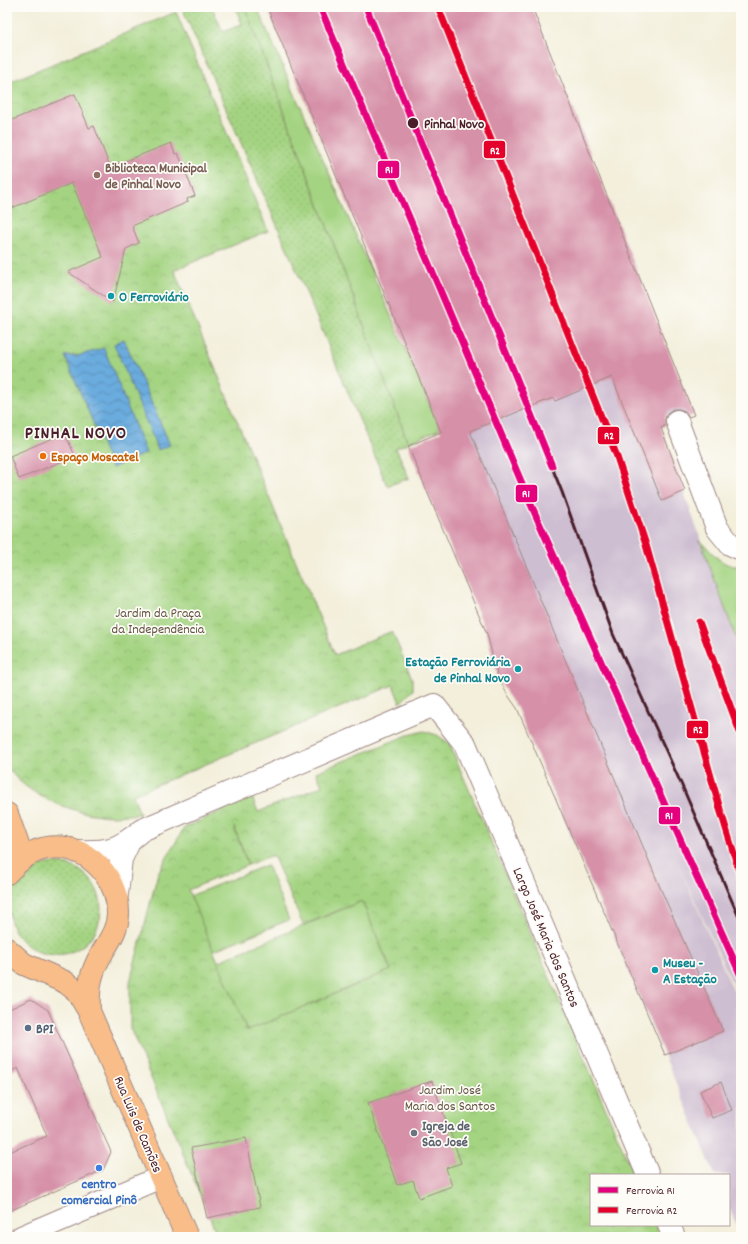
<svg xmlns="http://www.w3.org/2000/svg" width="748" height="1244" font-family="Dekko,sans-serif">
<defs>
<pattern id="park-crowns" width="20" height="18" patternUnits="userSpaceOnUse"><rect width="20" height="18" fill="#a4d482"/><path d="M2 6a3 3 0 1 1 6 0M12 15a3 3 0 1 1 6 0" fill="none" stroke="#8fb670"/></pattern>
<pattern id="garden-dots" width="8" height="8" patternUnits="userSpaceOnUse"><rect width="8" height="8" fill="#a4d482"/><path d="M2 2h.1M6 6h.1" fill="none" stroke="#8fb670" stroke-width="1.8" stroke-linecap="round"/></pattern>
<pattern id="water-waves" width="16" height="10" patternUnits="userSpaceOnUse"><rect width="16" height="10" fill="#6aacde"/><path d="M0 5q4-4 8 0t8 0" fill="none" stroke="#598bb4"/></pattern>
</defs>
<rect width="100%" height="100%" fill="#fdfcf7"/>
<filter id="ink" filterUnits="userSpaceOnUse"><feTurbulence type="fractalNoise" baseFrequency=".025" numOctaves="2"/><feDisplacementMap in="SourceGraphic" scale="8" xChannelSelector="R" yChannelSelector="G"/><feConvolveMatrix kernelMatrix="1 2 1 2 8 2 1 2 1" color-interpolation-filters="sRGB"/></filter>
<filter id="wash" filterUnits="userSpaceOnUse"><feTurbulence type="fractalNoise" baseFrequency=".012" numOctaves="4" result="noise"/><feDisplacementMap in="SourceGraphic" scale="16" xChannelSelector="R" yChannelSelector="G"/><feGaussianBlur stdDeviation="0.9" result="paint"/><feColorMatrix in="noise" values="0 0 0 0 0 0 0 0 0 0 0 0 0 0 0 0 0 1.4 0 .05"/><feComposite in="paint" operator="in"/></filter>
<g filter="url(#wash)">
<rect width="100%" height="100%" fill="#f3efdb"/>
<!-- railway -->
<path fill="#cebed1" d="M532,7l162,408 -17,6 -3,-8 -16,7 83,231v352l-73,-162 73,167v227l-12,-28v-32h-14l-198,-467 -10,-14 -13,-29 -53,-233z"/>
<!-- grass -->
<g fill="#a4d482" stroke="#777a56">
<path d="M245,7h12l183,422 -32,14z"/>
<path d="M700,540c12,12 22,28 41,26v86z"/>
<path d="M267,865l22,55 -77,31 -22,-55z"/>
<path d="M362,901l29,69 -144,61 -30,-69z"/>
</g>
<!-- park -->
<g fill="url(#park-crowns)" stroke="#777a56" fill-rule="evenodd">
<path d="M176,12l92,219 -94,39 161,385 57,-24 21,50v9l-13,13 -7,-18 -260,110 7,19c-13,1 -27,3 -40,1 -34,-4 -73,-20 -93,-48v-684z"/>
<path d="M424,731l13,4 12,8 185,432h-43v50h64l5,12h-442l-88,-209v-46l28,-109 26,-45 68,-31 6,15 64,-26 -6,-14 92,-37zM234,827l14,38 25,-10 30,70 59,-24 29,69 -144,61 -59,-141 60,-25z"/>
</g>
<!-- garden -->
<g fill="url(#garden-dots)" stroke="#777a56">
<path d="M190,7h22l11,25 19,-8 -7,-17h10l163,436 -12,5 13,30 -22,8 -81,-194 -123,-282z"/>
<circle cx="55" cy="909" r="46"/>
</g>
<!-- water -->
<g fill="url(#water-waves)" stroke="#5a6684">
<path d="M124,339l46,106 -12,5 -44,-106z"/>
<path d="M104,348l42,105 -34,15 -47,-112h12z"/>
</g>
<g id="blocks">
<!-- building -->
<g fill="#d690a8">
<path d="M267,7h265l162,408 -5,2 -4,-6 -6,-2h-6l-6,4 -2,6v7l-4,2 24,63 -23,10 -50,-124 -57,24 -2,-3 -83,33 189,454 64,146 -58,24 -148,-347 -10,-14 -10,-20 -10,-40 -79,-188 33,-14z"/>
<path d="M75,94l14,34 5,-2 16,41 61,-24 4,11 3,-1 17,43 -8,3 1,3 -56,24 7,17 -13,6 -13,53 -45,-30 35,-15 -31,-74 -65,27v-88z"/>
<path d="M65,433l10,23 -56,23 -9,-23z"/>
<path d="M31,999l17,11 63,142 -8,18 -96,42v-59l40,-17 -29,-68 -11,5v-63z"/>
<path d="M432,1081l29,82 -15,5 6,18 -33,12 -6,-18 -16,5 -29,-82z"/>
<path d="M721,1082l11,28 -20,8 -12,-27z"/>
<path d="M246,1138l14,69 -53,11 -16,-70z"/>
</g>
</g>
</g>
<g filter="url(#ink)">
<use href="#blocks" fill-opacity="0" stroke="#9e8783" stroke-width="1"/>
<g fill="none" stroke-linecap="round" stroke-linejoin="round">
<!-- minor casing -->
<g stroke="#9e8783" stroke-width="24">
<g id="minor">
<path d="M677,421l40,107 13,16 11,5"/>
<path d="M76,851c32,1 41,0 66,-21l292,-125 31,39 183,431"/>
<path d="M117,894l4,-35 8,-17"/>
<path d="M669,1225l5,12"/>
<path d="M21,1237l140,-60"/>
</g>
</g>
<!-- major casing -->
<g stroke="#9e8783" stroke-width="24">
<g id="major">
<path d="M7,814l11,31 1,15"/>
<path d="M7,873c9,-9 17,-17 29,-22 42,-16 83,22 82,63 0,15 -9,27 -16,39 -12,20 -14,35 -13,58"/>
<path d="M7,949l17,15 41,18 12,9 12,20 98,226"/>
</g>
</g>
<!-- minor -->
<use href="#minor" stroke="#fff" stroke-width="22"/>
<!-- major -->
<use href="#major" stroke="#f8bd89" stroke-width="22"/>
<!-- rail -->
<path stroke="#4a1f2b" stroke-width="3" d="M366,7l196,485 51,142 70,154 58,134"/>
<!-- rail-1 casing -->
<g stroke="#fdfcf7" stroke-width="10">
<g id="rail-1">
<path d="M320,7l209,493 212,476"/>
<path d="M366,7l186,459"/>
</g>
</g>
<!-- rail-2 casing -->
<g stroke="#fdfcf7" stroke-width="10">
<g id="rail-2">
<path d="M438,7l178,447 30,91 74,264 21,68"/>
<path d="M699,622l42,113"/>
</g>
</g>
<!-- rail-1 -->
<use href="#rail-1" stroke="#e5007d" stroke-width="7"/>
<!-- rail-2 -->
<use href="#rail-2" stroke="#e4002b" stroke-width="7"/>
</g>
</g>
<!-- markers -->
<circle fill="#4a1f2b" stroke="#fdfcf7" stroke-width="1.5" cx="413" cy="123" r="6"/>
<circle fill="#8d6e63" stroke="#fdfcf7" stroke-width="1.5" cx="97" cy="175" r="4"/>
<g fill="#0f9aa8" stroke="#fdfcf7" stroke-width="1.5">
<circle cx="111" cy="296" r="4"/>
<circle cx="518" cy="669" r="4"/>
<circle cx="655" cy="970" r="4"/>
</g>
<circle fill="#e8710a" stroke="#fdfcf7" stroke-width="1.5" cx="43" cy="456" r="4"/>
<circle fill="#5c6f8a" stroke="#fdfcf7" stroke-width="1.5" cx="28" cy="1028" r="4"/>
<circle fill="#6b7280" stroke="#fdfcf7" stroke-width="1.5" cx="414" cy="1133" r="4"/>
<circle fill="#3f7fe0" stroke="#fdfcf7" stroke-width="1.5" cx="99" cy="1168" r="4"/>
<g text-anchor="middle" stroke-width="3.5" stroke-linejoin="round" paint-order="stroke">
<!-- stop labels -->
<g font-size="14" font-weight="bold" fill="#4a1f2b" stroke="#fdfcf7" text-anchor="start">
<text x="424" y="128">Pinhal Novo</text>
</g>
<!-- education labels -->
<g font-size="14" font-weight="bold" fill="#785e54" stroke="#fdfcf7" text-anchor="start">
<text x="105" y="172">Biblioteca Municipal<tspan x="105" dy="16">de Pinhal Novo</tspan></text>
</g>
<!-- culture labels -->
<g font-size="14" font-weight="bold" fill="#0d838f" stroke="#fdfcf7" text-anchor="start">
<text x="119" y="301">O Ferroviário</text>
<text x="510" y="666" text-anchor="end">Estação Ferroviária<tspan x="510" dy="16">de Pinhal Novo</tspan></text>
<text x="663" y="967">Museu -<tspan x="663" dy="16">A Estação</tspan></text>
</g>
<!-- food labels -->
<g font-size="14" font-weight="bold" fill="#c56008" stroke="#fdfcf7" text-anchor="start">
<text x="51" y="461">Espaço Moscatel</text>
</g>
<!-- park labels -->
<g font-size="14" fill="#655545" stroke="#fdfcf7">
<text x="158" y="617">Jardim da Praça<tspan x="158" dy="16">da Independência</tspan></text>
<text x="450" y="1094">Jardim José<tspan x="450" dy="16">Maria dos Santos</tspan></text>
</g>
<!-- street labels -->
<g font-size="14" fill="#4a1f2b" stroke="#fdfcf7">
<text transform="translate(547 937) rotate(67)" y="5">Largo José Maria dos Santos</text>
<text transform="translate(139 1124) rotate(67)" y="5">Rua Luis de Camões</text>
</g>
<!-- service labels -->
<g font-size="14" font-weight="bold" fill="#4e5e75" stroke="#fdfcf7" text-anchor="start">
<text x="36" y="1033">BPI</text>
</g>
<!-- worship labels -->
<g font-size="14" font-weight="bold" fill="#5b616d" stroke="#fdfcf7" text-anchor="start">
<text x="422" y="1130">Igreja de<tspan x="422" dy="16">São José</tspan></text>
</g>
<!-- shop labels -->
<g font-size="14" font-weight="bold" fill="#366cbe" stroke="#fdfcf7">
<text x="99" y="1188">centro<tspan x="99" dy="16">comercial Pinô</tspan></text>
</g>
<!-- district labels -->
<g font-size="18" font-weight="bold" letter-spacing="1" fill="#4a1f2b" stroke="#fdfcf7">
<text x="76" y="438">PINHAL NOVO</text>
</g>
</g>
<g stroke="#fdfcf7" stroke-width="1.5">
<rect x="483" y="140" width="23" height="19" rx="4" fill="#e4002b"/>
<rect x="377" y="160" width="23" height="19" rx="4" fill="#e5007d"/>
<rect x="597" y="426" width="23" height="19" rx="4" fill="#e4002b"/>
<rect x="515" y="484" width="23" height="19" rx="4" fill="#e5007d"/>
<rect x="686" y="720" width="23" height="19" rx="4" fill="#e4002b"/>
<rect x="658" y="806" width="23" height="19" rx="4" fill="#e5007d"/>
</g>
<g font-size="11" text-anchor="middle" font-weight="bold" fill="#fff">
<text x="495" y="154">R2</text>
<text x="389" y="173">R1</text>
<text x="609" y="439">R2</text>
<text x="526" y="497">R1</text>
<text x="698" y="733">R2</text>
<text x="669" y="819">R1</text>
</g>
<!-- margin -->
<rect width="748" height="1244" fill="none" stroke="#fdfcf7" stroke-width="24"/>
<!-- legend -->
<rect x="590" y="1174" width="140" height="52" fill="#fdfcf7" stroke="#b5a4a5"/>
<rect x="598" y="1187" width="20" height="6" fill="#e5007d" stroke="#b5a4a5"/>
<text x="626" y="1194" font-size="12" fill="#4a1f2b">Ferrovia R1</text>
<rect x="598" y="1207" width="20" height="6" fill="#e4002b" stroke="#b5a4a5"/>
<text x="626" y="1214" font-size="12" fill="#4a1f2b">Ferrovia R2</text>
</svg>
